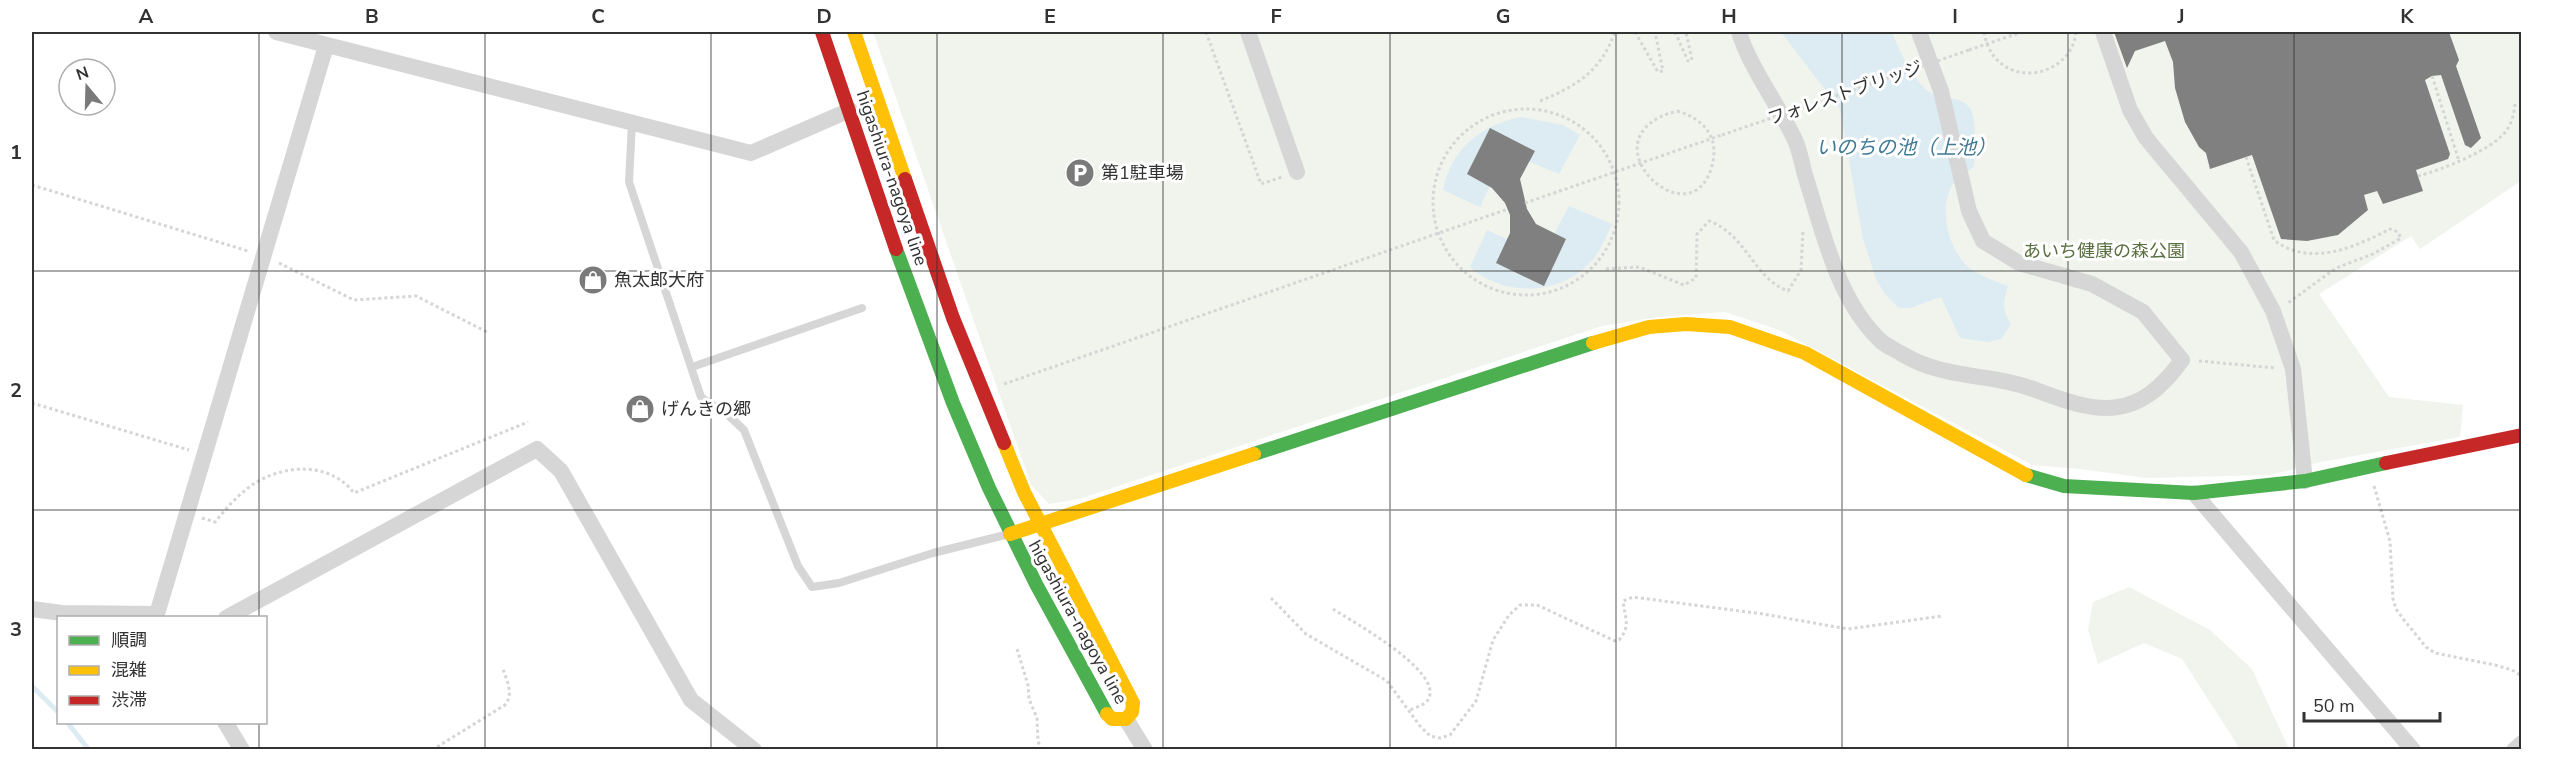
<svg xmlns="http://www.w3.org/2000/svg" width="2553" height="781" font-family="'Nunito Sans','Noto Sans JP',sans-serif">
<rect width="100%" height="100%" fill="#fff"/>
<!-- green -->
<g fill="#f1f4ed">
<path d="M873,32h1648v149l-101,68 -9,-13 -92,58 70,103 74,8 -3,32 -139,25 -51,13 -124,3 -66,-9 -48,-4 -253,-135 -54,-18 -67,5 -56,9 -523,173 -30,5 -18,-19z"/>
<path d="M2129,587l81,43 42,39 37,80h-49l-58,-90 -38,-16 -46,21 -10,-34 5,-28z"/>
</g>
<!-- water -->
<g fill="#ddebf2">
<path d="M1781,32h111c6,17 23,52 39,61 11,6 29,3 38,14 9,11 5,45 5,59 -6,6 -16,12 -21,18 -15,24 -5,64 14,82 12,10 28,15 41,20 -5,15 -6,25 3,38l-10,15 -13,3 -28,-4 -19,-41 -31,11h-11l-14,-14 -9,-15 -13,-40 -23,-130z"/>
<path d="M1521,117l42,8 17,10 -21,39 -53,-22 -26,55 -37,-17c8,-41 38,-65 78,-73z"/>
<path d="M1569,206l43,18c-5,11 -10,23 -17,33 -29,38 -90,42 -125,10l17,-37 56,25z"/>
</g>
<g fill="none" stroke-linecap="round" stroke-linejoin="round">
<!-- stream -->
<g stroke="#ddebf2" stroke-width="5">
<path d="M32,686l26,26"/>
<path d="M67,722l22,28"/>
</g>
</g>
<!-- building -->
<g fill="#808080">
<path d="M2114,32h335l10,28 -3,6 25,72 -10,10 -6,-3 -24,-70 -9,1 -7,4 25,74 -2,5 -32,11 7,21 -40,13 -6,-13 -13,4 4,15 -30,25 -31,6 -26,-2 -29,-84 -42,14 -4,-16 -7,-6 -14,-25 -10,-34 -2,-26 -8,-21 -30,10 -8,17z"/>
<path d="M1490,128l45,23 -15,28 7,30 9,15 30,15 -22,47 -48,-23 14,-30v-18l-5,-12 -13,-15 -25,-14z"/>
</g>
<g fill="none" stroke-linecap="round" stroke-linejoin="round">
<!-- path -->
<g stroke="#d5d5d5" stroke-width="3" stroke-dasharray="3 3" stroke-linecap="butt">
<path d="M1206,32l55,152 21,-7"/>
<path d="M1635,32l23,40 5,-1 -8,-39"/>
<path d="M1675,32l13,29 4,-1 -6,-28"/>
<path d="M1984,32c10,60 87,49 92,0"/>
<path d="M1969,50l53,-18"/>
<path d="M2432,76l27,85"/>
<path d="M1540,101c37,-15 61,-30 75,-69"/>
<circle cx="1526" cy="202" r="93"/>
<path d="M1677,111c28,8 44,28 34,58 -23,72 -131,-33 -34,-58z"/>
<path d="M2246,157l28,83c36,28 81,7 116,-11l8,3 3,6 -28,16 -37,14 -48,35"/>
<path d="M2418,176c23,-6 75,-26 89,-46 5,-8 8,-19 8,-28"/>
<path d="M32,185l216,66"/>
<path d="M1525,203l197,-68"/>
<path d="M279,263l75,37 62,-4 71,36"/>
<path d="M1606,269l33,-2 45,18 12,-7 1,-44 12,-13c38,14 44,57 79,70l13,-21 2,-39"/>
<path d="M2199,361l77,7"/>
<path d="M1004,384l504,-175"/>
<path d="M32,403l157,47"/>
<path d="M2374,486l16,55 3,58 3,10 8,11 22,27 9,6 60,12 17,5 10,6"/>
<path d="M202,518l13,4c10,-12 20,-24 33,-34 31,-24 81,-28 106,5l174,-71"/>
<path d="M1271,598l35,36 81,47 33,45 10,10 10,2 10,-3 26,-34 17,-61 16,-25 11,-10h17l78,36 4,-1c12,-14 6,-22 4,-39l10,-4 130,17 85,15 94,-13"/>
<path d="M1333,609c20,13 108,61 96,89 -3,7 -13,9 -19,12"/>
<path d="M1017,649l11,36 1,14 8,19 1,23 3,9"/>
<path d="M432,750l73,-45c9,-11 2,-24 -2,-36"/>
</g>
<!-- lane -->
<g stroke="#d6d6d6" stroke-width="8">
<path d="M632,123l-3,59 72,215 26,17 17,16 54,136 14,21 27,-4 94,-30 76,-19"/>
<path d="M692,367l170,-59"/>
</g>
<!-- street -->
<g stroke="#d6d6d6" stroke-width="16">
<path d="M276,32l475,121 99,-43"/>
<path d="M1248,32l49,140"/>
<path d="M1739,32c10,34 40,74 56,108 5,11 7,24 10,35 18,56 32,126 77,167 6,5 14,8 20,12 46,27 87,18 134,36 64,25 102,31 146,-30l-39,-48 -51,-28 -73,-21 -36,-22 -14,-30 -28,-120 -22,-59"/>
<path d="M2103,32l27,78 16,28 95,114 32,59 20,58 12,112"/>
<path d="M2194,493l219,257"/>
<path d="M32,609l30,4 95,1"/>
<path d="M157,614l169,-568"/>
<path d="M226,618l311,-169 24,22 130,229 63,50"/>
<path d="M1126,719l19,31"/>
<path d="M225,722l17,28"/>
<path d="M2514,750l8,-7"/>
</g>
<!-- fast -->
<g stroke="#4caf50" stroke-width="14">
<path d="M896,249l57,154 36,85 47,96 71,130"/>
<path d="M1254,454l339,-111"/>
<path d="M2026,475l38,11 130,7 111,-12 81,-18"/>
</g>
<!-- slow -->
<g stroke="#ffc107" stroke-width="14">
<path d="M854,32l51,147"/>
<path d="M1593,343l56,-16 37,-3 44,3 75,26 221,122"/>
<path d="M1004,443l20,49 109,211 -1,9 -6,7h-14l-5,-5"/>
<path d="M1010,534l244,-80"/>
</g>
<!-- jam -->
<g stroke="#c62828" stroke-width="14">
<path d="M822,32l74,217"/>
<path d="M905,179l48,139 51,125"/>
<path d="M2386,463l136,-28"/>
</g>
<!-- path-bridge -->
<path stroke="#d5d5d5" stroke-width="3" stroke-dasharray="3 3" stroke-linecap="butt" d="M1722,135l247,-85"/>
</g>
<!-- grid -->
<path fill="none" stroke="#323232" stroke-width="1.5" stroke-opacity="0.55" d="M259,32v586M485,32v718M711,32v718M937,32v718M1163,32v718M1390,32v718M1616,32v718M1842,32v718M2068,32v718M2294,32v718M32,271h2490M32,510h2490M259,722v28"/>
<!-- icons -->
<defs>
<g id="parking-disc" transform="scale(1.5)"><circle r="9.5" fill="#7a7a7a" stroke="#fff"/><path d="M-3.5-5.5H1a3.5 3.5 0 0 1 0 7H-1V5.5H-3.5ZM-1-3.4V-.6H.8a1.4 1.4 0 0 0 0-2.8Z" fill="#fff"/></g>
<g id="shop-disc" transform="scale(1.5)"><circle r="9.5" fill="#7a7a7a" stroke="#fff"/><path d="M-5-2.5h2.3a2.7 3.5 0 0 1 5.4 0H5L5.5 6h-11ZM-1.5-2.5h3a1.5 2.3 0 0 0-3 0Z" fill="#fff"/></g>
</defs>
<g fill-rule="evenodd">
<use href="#parking-disc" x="1080" y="173"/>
<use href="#shop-disc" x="593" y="280"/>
<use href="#shop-disc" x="640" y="409"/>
</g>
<g text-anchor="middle" stroke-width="6" stroke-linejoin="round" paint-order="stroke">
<!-- street labels -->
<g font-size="18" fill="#323232" stroke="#fff">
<text transform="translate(1845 93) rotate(-19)" y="6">フォレストブリッジ</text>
<text transform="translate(892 178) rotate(71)" y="6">higashiura-nagoya line</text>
<text transform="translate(1078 622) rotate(61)" y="6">higashiura-nagoya line</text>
</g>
<!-- poi labels -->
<g font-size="18" fill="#323232" stroke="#fff" text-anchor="start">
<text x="1101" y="179">第1駐車場</text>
<text x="614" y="286">魚太郎大府</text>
<text x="661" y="415">げんきの郷</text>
</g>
<!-- park labels -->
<g font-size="18" fill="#596e3f" stroke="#fff">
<text x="2104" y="257">あいち健康の森公園</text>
</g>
<!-- water labels -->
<g font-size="20" font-style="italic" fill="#407a94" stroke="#fff">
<text x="1906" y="154">いのちの池（上池）</text>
</g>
</g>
<!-- border -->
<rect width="2553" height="781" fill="none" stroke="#ffffff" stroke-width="66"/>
<!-- legend -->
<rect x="57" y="616" width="210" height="108" fill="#ffffff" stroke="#adadad" stroke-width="1.5"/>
<rect x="69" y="636" width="30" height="9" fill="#4caf50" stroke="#adadad" stroke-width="1.5"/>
<text x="111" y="646" font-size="18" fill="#323232">順調</text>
<rect x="69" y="666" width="30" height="9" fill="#ffc107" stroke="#adadad" stroke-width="1.5"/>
<text x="111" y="676" font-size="18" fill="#323232">混雑</text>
<rect x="69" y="696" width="30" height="9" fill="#c62828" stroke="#adadad" stroke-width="1.5"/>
<text x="111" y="706" font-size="18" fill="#323232">渋滞</text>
<!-- north arrow -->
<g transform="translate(87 87) rotate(341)"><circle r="28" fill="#ffffff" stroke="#adadad" stroke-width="1.5"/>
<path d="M0-4.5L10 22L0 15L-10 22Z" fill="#7a7a7a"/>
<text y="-9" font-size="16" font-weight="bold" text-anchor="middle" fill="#323232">N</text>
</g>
<!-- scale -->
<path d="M2304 712v9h136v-9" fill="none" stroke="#323232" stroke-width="3"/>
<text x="2313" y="712" font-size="18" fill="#323232" stroke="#ffffff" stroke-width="4.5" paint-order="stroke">50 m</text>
<rect x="33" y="33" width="2487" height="715" fill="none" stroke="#323232" stroke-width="2"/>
<g font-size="20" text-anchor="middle" font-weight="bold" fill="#323232">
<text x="146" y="23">A</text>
<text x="372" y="23">B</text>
<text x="598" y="23">C</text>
<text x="824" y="23">D</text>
<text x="1050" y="23">E</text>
<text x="1276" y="23">F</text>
<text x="1503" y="23">G</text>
<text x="1729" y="23">H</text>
<text x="1955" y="23">I</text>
<text x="2181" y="23">J</text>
<text x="2407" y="23">K</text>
<text x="16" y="159">1</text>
<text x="16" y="397">2</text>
<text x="16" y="636">3</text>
</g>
</svg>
